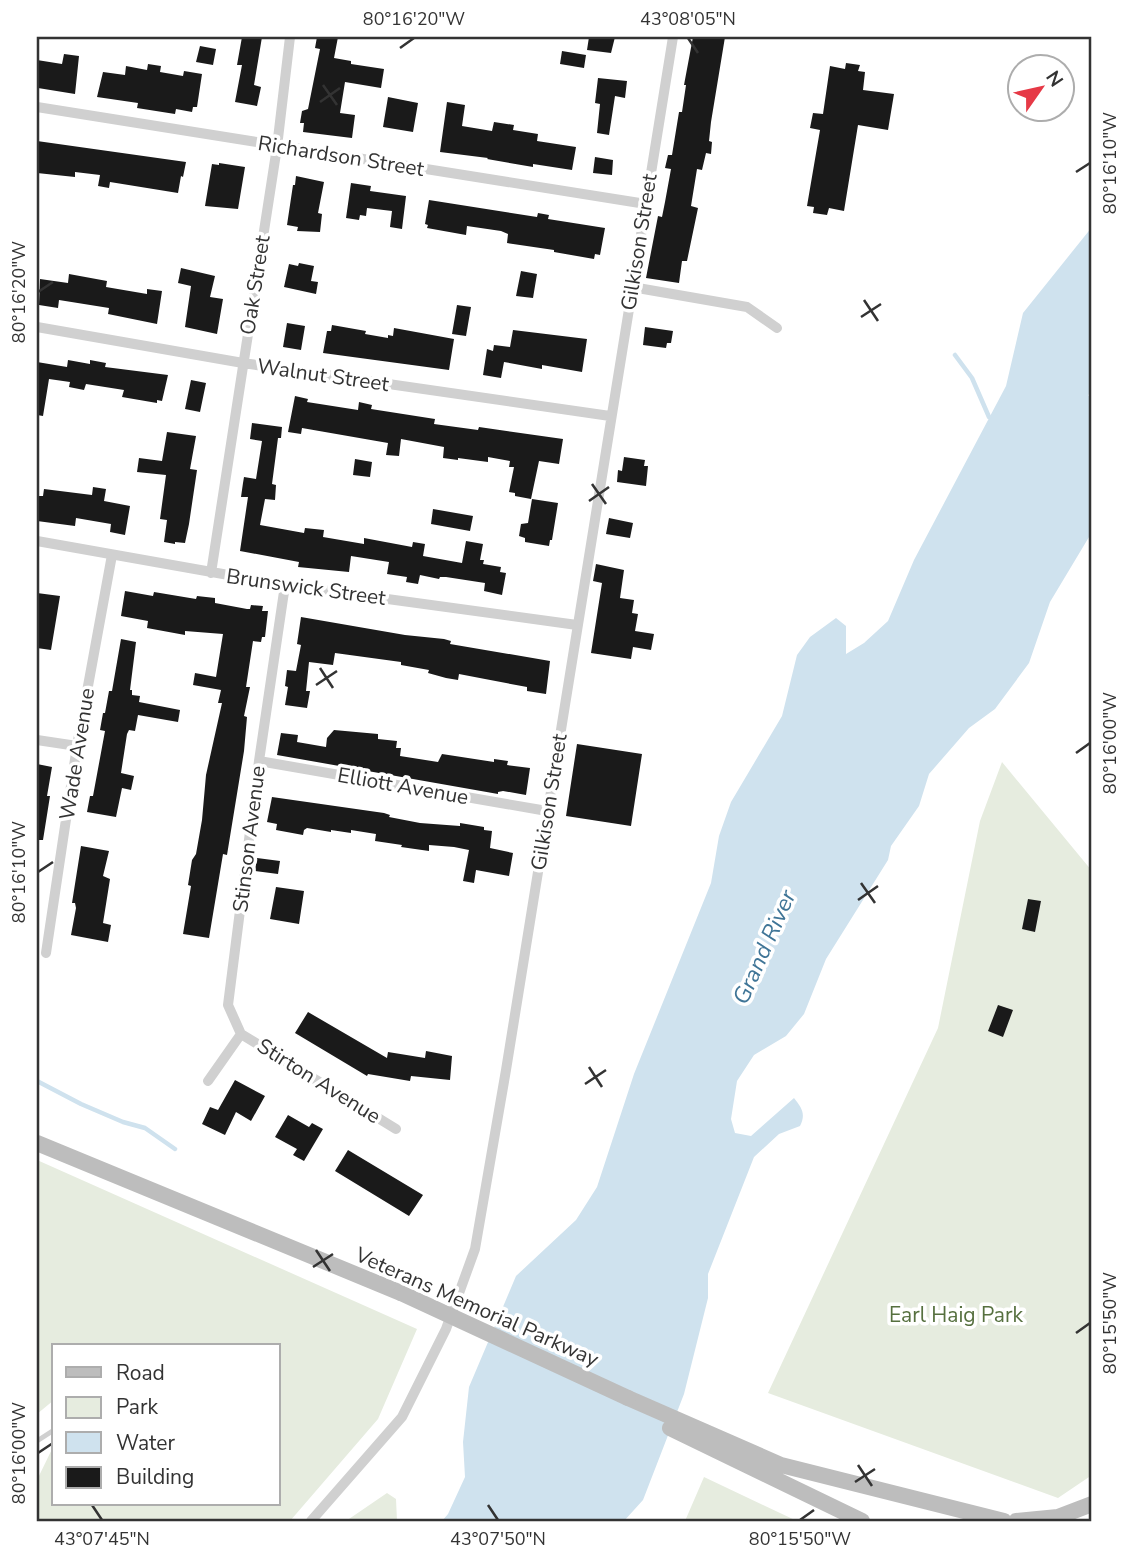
<svg xmlns="http://www.w3.org/2000/svg" width="1129" height="1558" font-family="'Nunito Sans',sans-serif">
  <style>
    .green { fill: #e6ecdf }
    .water { fill: #cfe2ee }
    .lines { fill: none; stroke-linecap: round; stroke-linejoin: round }
    .stream { stroke: #cfe2ee; stroke-width: 4.5 }
    .building { fill: #1a1a1a }
    .lane { stroke: #d0d0d0; stroke-width: 5 }
    .street { stroke: #d0d0d0; stroke-width: 10 }
    .secondary { stroke: #bdbdbd; stroke-width: 16 }
    .secondary-bridge { stroke: #bdbdbd; stroke-width: 16 }
    .ticks { fill: none; stroke: #333; stroke-width: 2.5 }
    .labels { text-anchor: middle; stroke-width: 7; stroke-linejoin: round; paint-order: stroke }
    .street-label { font-size: 21px; fill: #333; stroke: #fff }
    .park-label { font-size: 21px; fill: #56703f; stroke: #fff }
    .water-label { font-size: 23px; font-style: italic; fill: #3f7597; stroke: #fff }
    .neatline { fill: none; stroke: #333; stroke-width: 2.5 }
    .ticks-label { font-size: 18px; text-anchor: middle; fill: #333 }
  </style>
  <rect width="100%" height="100%" fill="#fff"/>
  <!-- green -->
  <path class="green" d="M1002 762 1092 871V1475L1058 1498 768 1393 938 1028 980 821Z
    M37 1160 417 1329 378 1419 290 1521H37V1480L54 1445V1504H278V1346H54V1400L37 1414Z
    M704 1477 797 1521H685Z
    M387 1493 396 1499 397 1521H346Z"/>
  <!-- water -->
  <path class="water" d="M1092 227V388L1088 396 1092 394V532L1050 602 1029 663 995 709 969 728 929 774 919 806 891 846 888 860 826 959 804 1014 786 1036 754 1055 737 1081 731 1119 735 1133 751 1136 794 1098C802 1108 806 1114 800 1126L779 1134 754 1157 708 1274V1298L684 1394 643 1500 624 1521H442L448 1514 465 1477 463 1442 469 1387 516 1276 576 1220 597 1187 634 1074 711 883 719 836 731 802 782 716 797 655 810 637 836 618 846 626V654L864 643 888 621 914 560 1006 386 1023 313Z"/>
  <g class="lines">
    <!-- stream -->
    <path class="stream" d="M955 355 972 378 989 417
      M37 1081 81 1104 123 1122 145 1128 175 1149"/>
  </g>
  <!-- building -->
  <path class="building" d="M242 37H262L254 85 261 87 257 106 235 102 242 65H237Z
    M317 37H338L334 58 351 61V64L384 69 381 88 345 82 340 113 355 115 352 138 303 132 304 123H300L302 111 308 109 320 49 315 48Z
    M589 37H615L611 53 587 50Z
    M693 37H725L711 122 709 141 712 142 711 154 706 153 702 170 697 169 691 206 698 208 687 261H682L679 283 646 278 658 216 662 217 665 202 671 169 665 168 668 155H672L679 112H682L686 85H684Z
    M200 46 216 49 213 65 196 62Z
    M562 51 586 55 584 68 560 64Z
    M64 54 79 56 75 94 38 88 37 60 62 64Z
    M846 63 860 65 858 71 865 72 863 90 894 94 888 130 858 125 844 211 829 208 827 215 813 213 814 207 807 206 820 130 810 128 813 113 823 114 830 66 845 69Z
    M148 64 161 66 160 72 183 76 184 71 202 74 197 107H193L192 112 176 109 175 114 137 108 138 103 97 97 103 72 125 75 126 66 147 70Z
    M598 78 627 81 625 98 615 96 609 135 597 133 600 104 595 103Z
    M388 97 418 103 413 132 383 127Z
    M447 102 465 105 462 126 492 131 494 122 514 125 513 130 538 134 537 141 576 147 572 170 533 164V167L487 159 488 158 440 152Z
    M37 141 186 162 183 177 181 176 178 193 110 182 109 188 98 186 100 175 75 172V177L37 173Z
    M595 157 613 160 612 175 593 173Z
    M219 163 245 167 238 209 205 206 212 164 219 165Z
    M296 176 324 182 318 213 322 214 320 232 297 231 298 227 287 225 293 185H295Z
    M351 183 371 186 370 191 406 196 402 229 390 227 392 211 367 208 366 216 360 215 359 220 346 218Z
    M429 200 537 217 538 213 549 215 548 219 605 228 600 255 595 254 594 259 554 252V250L507 243 508 234 501 231 467 226 466 235 427 228 428 225 425 224Z
    M299 263 314 266 311 281 318 282 316 294 284 287 289 264 298 266Z
    M181 268 215 276 210 297 223 299 217 334 185 327 191 286 178 283Z
    M521 271 537 274 533 298 516 296Z
    M69 274 107 281 106 287 147 294V289L162 291 157 324 108 314 109 308 59 300 58 308 39 305 40 279 68 283Z
    M457 305 471 307 466 336 452 334Z
    M287 323 305 326 301 350 283 347Z
    M332 325 366 331 365 334 388 338V335L393 336 394 328 454 339 449 370 323 353 327 331H331Z
    M645 327 673 331 671 343H667L666 348 643 345Z
    M513 330 587 339 582 372 542 365V369L504 362 501 378 483 375 487 349 493 351 494 345 510 347Z
    M68 360 90 364V360L106 363 105 367 168 375 162 401 157 400V403L122 397 124 390 86 384 84 390 69 387 70 382 49 379 43 416 37 415V362L67 367Z
    M191 380 206 383 200 412 185 409Z
    M295 396 308 399 307 402 358 410 359 402 372 405 371 409 435 419 434 424 478 430 479 427 563 439 559 464 539 461 531 499 515 496V493L509 492 514 467H509L510 461 488 457V462L458 458V460L443 458 444 447 401 439 399 456 386 455 388 443 302 428 301 434 288 432Z
    M252 423 282 427 281 438H278L272 484 276 485 275 500 265 499 260 525 304 533 305 528 324 530 323 537 364 544V538L412 547 413 542 425 544 423 556 462 563 466 541 483 544 480 560H484L483 564 501 567 500 572 506 573 502 595 484 591 485 583 446 577H440L439 579 420 575 418 584 406 582 407 577 387 574 389 562 351 556 349 572 298 567 299 562 240 551 248 497H241L243 483 244 477 256 479 262 441 250 439Z
    M167 432 196 436 190 469 197 470 189 524 185 543 175 542V544L164 542 167 520 160 519 166 475 137 472 139 458 162 461Z
    M624 457 645 460 644 466H648L646 486 617 482 618 470 622 471Z
    M355 459 372 462 370 477 353 475Z
    M93 487 106 489 104 501 130 506 125 535 110 532 111 524 76 518 75 526 37 521 39 496H43L44 489 92 495Z
    M532 499 558 503 552 540H550L549 546 525 542V538L519 536 521 524 528 523Z
    M433 509 473 516 470 531 431 524Z
    M609 518 633 523 630 538 606 534Z
    M596 564 624 570 620 598 634 600 632 613 638 614 635 631 654 634 651 650 633 647 631 659 591 653 602 583 593 581Z
    M125 591 153 596 154 592 196 599 197 596 215 598V603L247 609H250L251 605 263 606 262 611H268L265 637H262L261 642 253 641 246 687H250L244 716 247 717 244 751 227 855 223 854 209 938 183 934 191 886 188 885 192 860 196 854 202 820 206 775 222 703H218L221 690 193 685 195 673 216 677 223 634 185 631V635L147 628 148 621 121 616Z
    M37 593 60 596 51 650 37 648Z
    M301 617 405 635 444 639 451 641 450 644 550 661 546 694 527 691V687L485 679 459 674 458 680 446 678 428 673 429 670 401 665V662L335 653 333 665 309 662 306 691H310L307 708 285 705 288 687 285 686 287 670 296 671 301 645 297 644Z
    M121 639 136 642 130 690H132V695L140 696 139 702 180 710 178 722 138 715 135 731 129 730 127 734 121 773 134 776 131 790 122 788 116 817 87 812 90 796H93L105 731 100 730 103 713H105L109 691H112Z
    M334 730 378 734V739L397 741 396 748H401L400 756 438 762 442 754 494 762V759L508 761 507 765 530 768 526 795 503 791 498 792V794L277 755 281 733 298 735 297 742 326 747 327 738Z
    M577 744 642 754 631 826 566 816Z
    M37 764 52 767 47 796H50L43 840H37Z
    M272 797 384 813 390 815 389 817 420 823 460 826V823L484 827V830L492 831 490 848 513 853 509 876 476 870 474 883 463 881 469 850 454 847 429 845V851L401 847 402 845 375 841 376 834 351 830V833L331 830V832L307 828 304 830 303 835 276 830 277 824 267 822Z
    M81 846 109 851 103 876 110 879 103 923 111 925 108 942 71 935 76 908 75 903H72Z
    M257 858 280 861 278 874 255 871Z
    M276 887 304 891 299 924 270 919Z
    M1028 899 1041 901 1035 932 1022 929Z
    M998 1005 1013 1010 1003 1037 988 1031Z
    M308 1012 387 1058 388 1052 425 1058 426 1051 452 1056 450 1080 411 1076 410 1081 368 1074 367 1076 295 1033Z
    M235 1080 265 1096 251 1121 236 1112 225 1135 202 1124 210 1107 218 1110Z
    M288 1115 309 1127 312 1123 323 1129 304 1161 293 1155 297 1149 275 1137Z
    M348 1150 423 1195 409 1216 335 1171Z"/>
  <g class="lines">
    <!-- lane -->
    <path class="lane" d="M37 1441 54 1430"/>
    <!-- street -->
    <path class="street" d="M37 107 646 204
      M632 287 747 307 777 328
      M37 327 243 363 610 416
      M37 541 285 585 577 625
      M211 573 277 147 290 37
      M37 740 77 746
      M259 761 547 811
      M46 953 77 746 112 555
      M241 1034 396 1129
      M208 1081 241 1034 228 1005 259 761 285 585
      M311 1521 402 1417 446 1329 475 1249 506 1070 673 37"/>
    <!-- secondary -->
    <path class="secondary" d="M37 1143 401 1293
      M628 1398 781 1465 1004 1521
      M670 1428 862 1521
      M1016 1521 1058 1517 1092 1504"/>
    <!-- secondary-bridge -->
    <path class="secondary-bridge" d="M401 1293 628 1398"/>
  </g>
  <!-- ticks -->
  <path class="ticks" d="M688 38 698 53M400 48 414 38M323 85 337 105M320 102 340 88M1076 172 1090 163M38 292 53 282M864 300 878 321M861 317 881 304M592 484 606 504M589 501 609 487M320 668 333 688M316 685 337 671M1076 753 1090 743M38 872 53 862M861 883 875 903M858 900 878 886M589 1067 602 1087M585 1084 606 1070M316 1250 330 1271M313 1267 333 1254M1076 1333 1090 1323M38 1453 53 1443M858 1465 872 1486M855 1482 875 1469M92 1505 102 1520M488 1505 498 1520M800 1520 814 1510"/>
  <g class="labels">
    <!-- street labels -->
    <g class="street-label">
      <text transform="translate(341 156) rotate(9)" y="7">Richardson Street</text>
      <text transform="translate(639 242) rotate(-81)" y="7">Gilkison Street</text>
      <text transform="translate(255 285) rotate(-81)" y="7">Oak Street</text>
      <text transform="translate(323 375) rotate(8)" y="7">Walnut Street</text>
      <text transform="translate(306 587) rotate(8)" y="7">Brunswick Street</text>
      <text transform="translate(77 754) rotate(-81)" y="7">Wade Avenue</text>
      <text transform="translate(403 786) rotate(10)" y="7">Elliott Avenue</text>
      <text transform="translate(549 802) rotate(-81)" y="7">Gilkison Street</text>
      <text transform="translate(249 839) rotate(-83)" y="7">Stinson Avenue</text>
      <text transform="translate(319 1081) rotate(32)" y="7">Stirton Avenue</text>
      <text transform="translate(477 1307) rotate(24)" y="7">Veterans Memorial Parkway</text>
    </g>
    <!-- park labels -->
    <g class="park-label">
      <text x="956" y="1322">Earl Haig Park</text>
    </g>
    <!-- water labels -->
    <g class="water-label">
      <text transform="translate(764 947) rotate(-66)" y="8">Grand River</text>
    </g>
  </g>
  <!-- border -->
  <rect width="1129" height="1558" fill="none" stroke="#ffffff" stroke-width="77"/>
  <!-- legend -->
  <rect x="52" y="1344" width="228" height="161" fill="#ffffff" stroke="#adadad" stroke-width="2"/>
  <rect x="66" y="1367" width="35" height="10" fill="#bdbdbd" stroke="#adadad" stroke-width="2"/>
  <text x="116" y="1380" font-size="21" fill="#333333">Road</text>
  <rect x="66" y="1397" width="35" height="21" fill="#e6ecdf" stroke="#adadad" stroke-width="2"/>
  <text x="116" y="1414" font-size="21" fill="#333333">Park</text>
  <rect x="66" y="1432" width="35" height="21" fill="#cfe2ee" stroke="#adadad" stroke-width="2"/>
  <text x="116" y="1450" font-size="21" fill="#333333">Water</text>
  <rect x="66" y="1467" width="35" height="21" fill="#1a1a1a" stroke="#adadad" stroke-width="2"/>
  <text x="116" y="1484" font-size="21" fill="#333333">Building</text>
  <!-- north arrow -->
  <g transform="translate(1041 88) rotate(56)"><circle r="33" fill="#ffffff" stroke="#adadad" stroke-width="2"/>
  <path d="M0-5L12 26L0 18L-12 26Z" fill="#e63946"/>
  <text y="-10" font-size="19" font-weight="bold" text-anchor="middle" fill="#333333">N</text>
  </g>
  <rect x="38" y="38" width="1052" height="1482" class="neatline"/>
  <g class="ticks-label">
    <text x="414" y="25">80°16'20"W</text>
    <text x="688" y="25">43°08'05"N</text>
    <text transform="translate(1110 163) rotate(-90)" y="6">80°16'10"W</text>
    <text transform="translate(19 292) rotate(-90)" y="6">80°16'20"W</text>
    <text transform="translate(1110 743) rotate(-90)" y="6">80°16'00"W</text>
    <text transform="translate(19 872) rotate(-90)" y="6">80°16'10"W</text>
    <text transform="translate(1110 1323) rotate(-90)" y="6">80°15'50"W</text>
    <text transform="translate(19 1453) rotate(-90)" y="6">80°16'00"W</text>
    <text x="102" y="1545">43°07'45"N</text>
    <text x="498" y="1545">43°07'50"N</text>
    <text x="800" y="1545">80°15'50"W</text>
  </g>
</svg>
